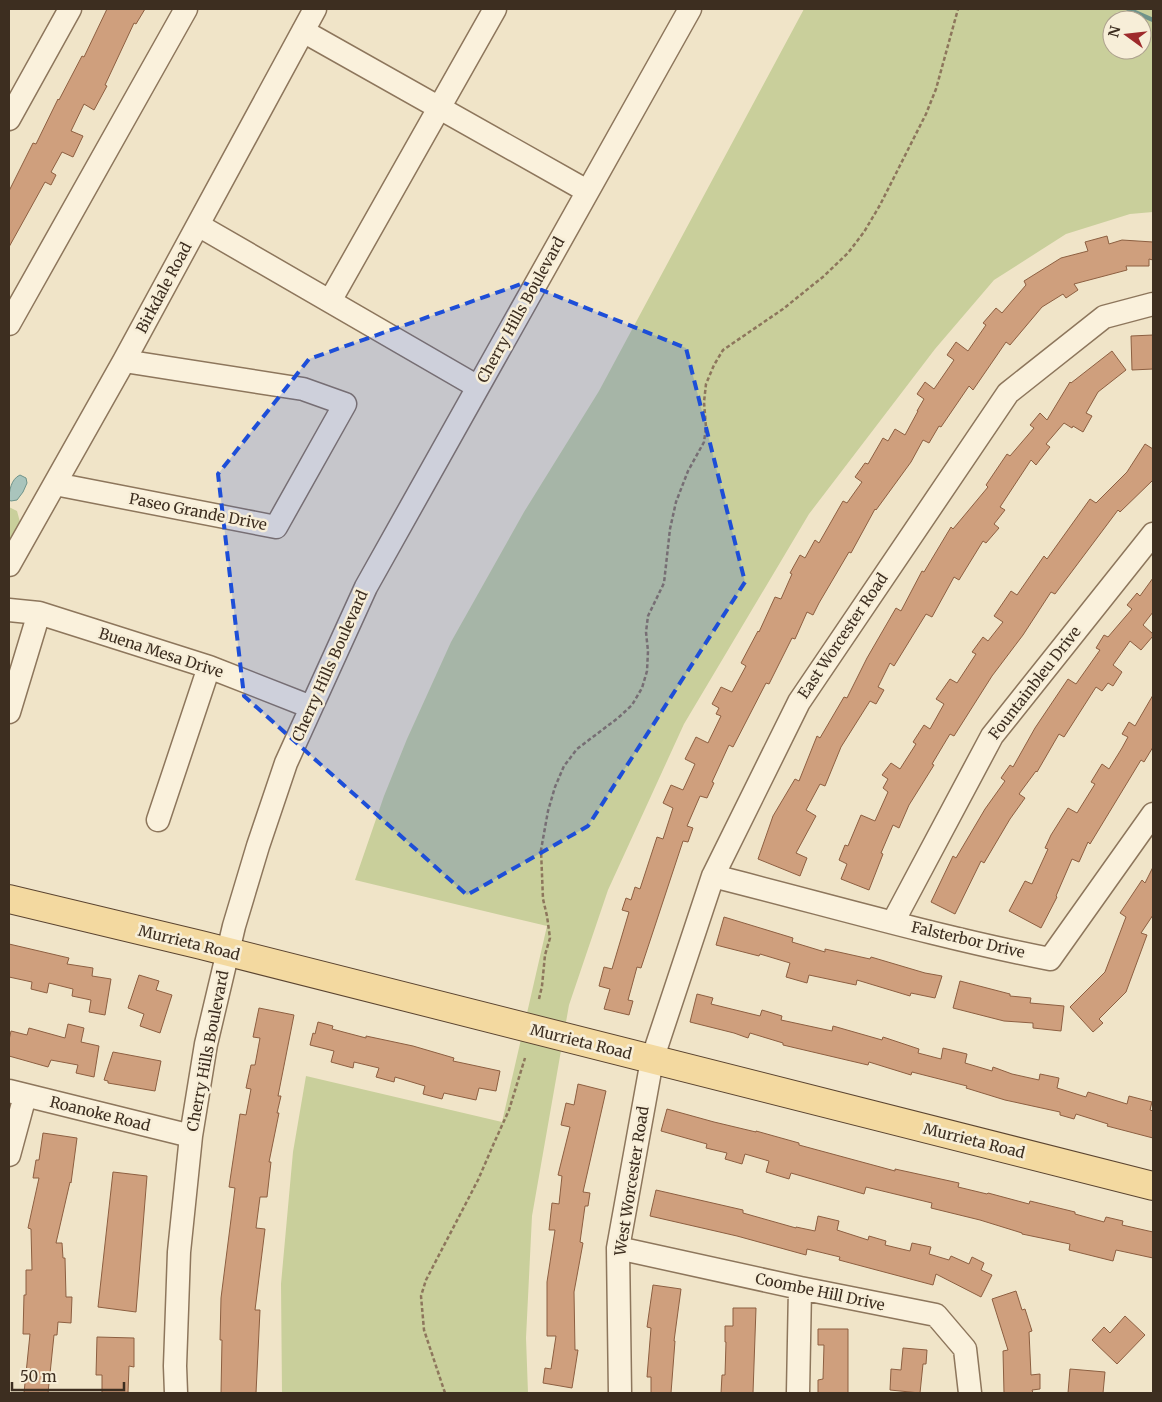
<svg xmlns="http://www.w3.org/2000/svg" width="1162" height="1402" font-family="Merriweather,serif">
  <style>
    .green { fill: #c9cf9b; fill-rule: evenodd }
    .water { fill: #a9c4bc; stroke: #6f938a }
    .lines { fill: none; stroke-linecap: round; stroke-linejoin: round }
    .stream { stroke: #6f938a; stroke-width: 4.5 }
    .building { fill: #cf9f7d; stroke: #8d5f41 }
    .minor-casing { stroke: #8d765c; stroke-width: 25 }
    .major-casing { stroke: #5b4430; stroke-width: 30 }
    .path { stroke: #8d765c; stroke-width: 2.5; stroke-dasharray: 4 2.5; stroke-linecap: butt }
    .minor { stroke: #faf1dc; stroke-width: 22 }
    .major { stroke: #f3d9a0; stroke-width: 28 }
    .marked { fill: #1d4ed8; fill-opacity: 0.2; stroke: #1d4ed8; stroke-width: 4; stroke-dasharray: 10 6; stroke-linejoin: round }
    .labels { text-anchor: middle; stroke-width: 5; stroke-linejoin: round; paint-order: stroke }
    .street-label { font-size: 15px; fill: #3d2e20; stroke: #f7eed8 }
  </style>
  <rect width="100%" height="100%" fill="#f0e4c8"/>
  <!-- green -->
  <path class="green" d="M804 9H1153V212L1130 214 1066 234 994 280 935 349 809 514 684 724 608 890 569 1005 532 1216 526 1338 528 1393H282L281 1284 293 1152 306 1076 502 1122 547 926 355 880 384 796 407 739 451 642 524 512 599 391ZM1112 20H1142V50H1112Z
    M9 507 17 511 20 522 9 541Z"/>
  <!-- water -->
  <path class="water" d="M20 475 26 478 27 483 23 492 17 500 11 501 9 500C9 491 11 479 20 475Z"/>
  <g class="lines">
    <!-- stream -->
    <path class="stream" d="M1128 9 1153 20"/>
  </g>
  <!-- building -->
  <path class="building" d="M107 9H145L136 24 134 23 105 85 107 86 94 110 84 104 71 131 83 136 73 157 62 152 51 172 56 175 51 185 45 182 9 247V191L33 143 36 144 58 99 59 100 82 56 84 57Z
    M1107 236 1109 244 1122 240 1153 242V260L1149 259V266H1126L1127 270 1074 284 1078 290 1066 298 1063 294 1042 307 1010 345 1006 342 973 390 969 386 941 427 939 426 929 443 923 440 911 462 876 510 875 509 851 553 849 552 819 603 813 615 807 612 795 639 792 638 769 684 766 683 733 747 729 745 712 782 714 783 707 798 700 796 687 826 693 828 688 842 683 841 641 968 637 967 628 1000 633 1001 629 1015 604 1009 610 989 599 986 604 967 612 969 629 912 622 910 626 898 631 900 635 887 640 889 657 837 663 839 673 808 663 803 671 785 683 790 695 764 685 759 696 737 708 743 721 716 716 714 719 708 712 704 721 687 732 692 746 666 741 663 758 631 759 632 775 597 781 599 792 574 790 573 800 555 805 558 815 540 819 543 843 501 847 503 862 482 855 477 865 463 868 464 883 438 888 441 895 429 905 435 918 411H917L924 399 917 394 925 382 934 389 954 360 947 355 956 342 968 351 986 325 983 323 996 308 1002 313 1026 285 1024 281 1061 258 1088 251 1085 242Z
    M1153 335V369L1132 370 1131 336Z
    M1112 351 1126 370 1098 392 1086 413 1092 416 1083 432 1073 426 1072 428 1064 423 1046 444 1050 447 1036 465 1031 460 1000 507 1005 510 994 524 999 528 986 543 983 541 959 580 954 577 932 617 926 614 894 666 890 663 878 687 884 690 876 704 870 701 841 747 825 786 820 784 806 810 816 816 796 853 807 858 800 876 758 859 773 816 795 779 799 781 817 736 820 738 844 697 847 698 867 658 896 608 901 611 922 571 924 572 951 527 953 529 988 487 986 485 1007 454 1010 456 1034 428 1030 425 1040 413 1047 420 1070 382 1071 383Z
    M1145 444 1153 449V480L1120 512 1118 510 1055 594 1051 592 1023 635 992 676 954 736 950 734 932 764 934 765 909 805 899 828 893 825 881 853 883 854 869 890 841 879 847 864 839 860 845 845 848 846 861 815 875 821 888 792 883 788 888 779 882 775 891 763 900 769 916 744 913 742 924 725 930 729 944 704 936 699 950 679 957 683 976 654 972 652 983 637 988 641 1003 622 994 616 1011 591 1017 595 1044 556 1047 559 1090 499 1096 503 1127 472Z
    M1153 578V612L1143 625 1153 634V636L1141 650 1130 641 1113 665 1122 672 1113 686 1108 683 1102 691 1096 687 1064 737 1059 734 1037 772 1036 771 1019 794 1025 798 1010 819 984 863 981 861 955 914 931 902 953 856 956 858 985 809 1005 781 1001 778 1010 765 1013 767 1035 728 1068 679 1076 684 1100 650 1096 648 1104 635 1108 637 1132 609 1127 605 1137 593 1140 596Z
    M1153 695V747L1144 762 1141 760 1090 844 1088 842 1079 862 1072 859 1056 896 1057 897 1041 928 1009 911 1025 881 1032 884 1048 849 1045 848 1051 835 1068 808 1077 813 1095 784 1091 782 1102 764 1109 769 1122 748 1128 737 1122 734 1129 722 1135 726Z
    M1153 867V915L1141 933 1147 935 1126 992 1099 1019 1103 1023 1093 1032 1070 1007 1105 972 1126 917 1120 913 1142 880 1145 883Z
    M724 917 793 938 792 942 825 952V949L870 959 871 957 925 973 942 976 935 998 911 993 910 996 857 980 856 985 809 975 807 983 786 977 790 963 760 954 759 956 716 945Z
    M9 944 69 958 67 964 93 968 92 976 111 979 105 1015 89 1012 91 1000 72 996 73 989 49 983 47 993 31 989 32 982 9 977Z
    M139 975 159 981 156 990 172 995 160 1033 140 1026 144 1014 128 1008Z
    M960 981 1010 994V996L1031 998 1030 1003 1064 1006 1061 1031 1033 1028V1023L1004 1021 953 1008Z
    M697 994 713 998 711 1004 760 1016 762 1010 782 1016 781 1020 832 1031 833 1026 882 1040 883 1037 919 1049 918 1053 941 1059 943 1048 967 1054 965 1063 992 1071 993 1067 1012 1074 1039 1080 1040 1074 1059 1078 1057 1088 1086 1097 1088 1092 1127 1104 1129 1096 1152 1102 1150 1110 1153 1111V1138L1107 1126 1108 1124 1076 1114 1074 1119 1060 1115V1112L1005 1100 966 1088 967 1086 912 1072 911 1075 869 1062 868 1065 783 1045V1043L750 1033 748 1038 734 1033 690 1022Z
    M259 1008 294 1015 278 1096H281L277 1113H279L269 1162H271L267 1197H260L256 1228 265 1229 255 1310H260L256 1393H221L222 1340H220L221 1298 235 1188 229 1187 240 1114 246 1115 251 1089 246 1088 251 1065H255L260 1038 253 1037Z
    M318 1022 333 1026 332 1029 366 1038V1036L413 1046 454 1058 453 1061 500 1071 496 1091 479 1088 476 1100 444 1093 442 1099 423 1094 425 1086 395 1077 394 1082 376 1077 379 1068 354 1062 353 1068 331 1062 334 1051 310 1045 313 1033 315 1034Z
    M68 1024 84 1028 81 1042 99 1046 94 1077 76 1073 78 1065 51 1060 48 1067 9 1056V1040L11 1031 27 1035 29 1028 65 1038Z
    M113 1052 161 1061 155 1091 108 1083V1081L104 1080Z
    M578 1084 606 1091 583 1192 590 1193 588 1206H585L580 1242 583 1243 574 1292 575 1350H578L572 1388 543 1383 545 1368 551 1369 556 1336H547V1282L555 1230H549L552 1203 559 1204 562 1176 558 1175 570 1127 561 1125 566 1103 574 1105Z
    M667 1109 714 1122 756 1132V1131L799 1143V1145L895 1171V1169L959 1183 958 1187 987 1194 988 1193 1029 1204 1030 1201 1075 1212V1214L1104 1222 1106 1217 1123 1221 1122 1225 1153 1232V1258L1116 1250 1113 1261 1069 1250 1070 1244 1022 1234V1233L980 1220 931 1208 932 1203 866 1187 864 1194 791 1173 789 1179 766 1172 769 1161 745 1154 742 1164 725 1159 727 1153 706 1148 707 1144 661 1131Z
    M43 1133 77 1138 71 1183 70 1182 56 1243H62L63 1258H65L66 1297H72L71 1323 58 1322 57 1335H54L48 1393H24L30 1334H23L24 1295H26V1270H32L31 1229 28 1228 39 1178H33L36 1160H39Z
    M113 1172 147 1176 136 1312 98 1307Z
    M656 1190 743 1210V1213L796 1228V1227L815 1231 818 1216 839 1221 837 1230 868 1240 869 1236 886 1241 885 1245 910 1251 912 1243 931 1247 929 1254 949 1260 951 1256 969 1264 972 1257 984 1263 981 1270 992 1275 981 1297 936 1274 933 1285 839 1260 840 1257 807 1249 806 1255 737 1236 650 1216Z
    M653 1285 681 1289 674 1341H675L671 1393H651V1377H647L651 1328 647 1327Z
    M1016 1291 1022 1310 1025 1309 1032 1331 1029 1332 1031 1375 1040 1374V1389L1032 1390 1033 1393H1004L1003 1351 1008 1350 992 1299Z
    M733 1308H756L753 1393H721L722 1375H725L726 1342H725V1326H733Z
    M1125 1316 1145 1335 1117 1364 1092 1340 1104 1327 1110 1333Z
    M818 1329H848V1393H818V1380L823 1379 824 1345H818Z
    M97 1337 134 1338V1367L129 1366 128 1393H102V1375H96Z
    M903 1348 927 1350 926 1364H923L920 1393 890 1390 891 1369 901 1370Z
    M1070 1369 1105 1372 1103 1393H1068Z"/>
  <g class="lines">
    <!-- minor casing -->
    <g class="minor-casing">
      <path id="minor" d="M303 31 587 191
        M9 119 70 9
        M198 225 478 387
        M330 301 495 9
        M9 324 186 9
        M55 484 276 527 345 404 303 389 124 361
        M9 565 124 361 315 9
        M9 610 39 613 209 667 311 707
        M9 712 39 613
        M158 820 209 667
        M713 876C825 904 937 937 1050 959L1153 814
        M893 922 992 736 1153 534
        M9 1091 191 1136
        M9 1155 25 1096
        M618 1248 800 1288 936 1315 965 1349 970 1393
        M176 1393 175 1366 179 1252 191 1136 206 1044 234 926 258 846 286 763 366 587 690 9
        M620 1393 618 1248 652 1060 713 876 799 702 1008 393 1104 317 1153 304
        M798 1393 800 1288"/>
    </g>
    <!-- major casing -->
    <g class="major-casing">
      <path id="major" d="M9 899 201 945 1153 1186"/>
    </g>
    <!-- path -->
    <path class="path" d="M539 999 542 986 545 955 550 938 547 916 543 899 541 850 548 811 555 787 564 766 577 749 618 718 632 705 642 688 647 671 648 651 646 632 648 616 664 583 670 529 676 502 688 471 704 442 706 427 704 402 706 384 714 365 723 350 783 309 824 276 848 253 864 232 880 205 926 114 936 89 958 9
      M445 1393 424 1330 421 1296 426 1280 478 1180 494 1143 509 1110 525 1058"/>
    <!-- minor -->
    <use href="#minor" class="minor"/>
    <!-- major -->
    <use href="#major" class="major"/>
  </g>
  <!-- marked area -->
  <path class="marked" d="M524 283 686 348 745 582 588 826 467 895 244 696 218 474 309 359Z"/>
  <g class="labels">
    <!-- street labels -->
    <g class="street-label">
      <text transform="translate(164 288) rotate(-62)" y="5">Birkdale Road</text>
      <text transform="translate(521 310) rotate(-61)" y="5">Cherry Hills Boulevard</text>
      <text transform="translate(198 512) rotate(11)" y="5">Paseo Grande Drive</text>
      <text transform="translate(843 636) rotate(-56)" y="5">East Worcester Road</text>
      <text transform="translate(161 653) rotate(18)" y="5">Buena Mesa Drive</text>
      <text transform="translate(330 666) rotate(-66)" y="5">Cherry Hills Boulevard</text>
      <text transform="translate(1035 683) rotate(-52)" y="5">Fountainbleu Drive</text>
      <text transform="translate(968 940) rotate(13)" y="5">Falsterbor Drive</text>
      <text transform="translate(189 943) rotate(14)" y="5">Murrieta Road</text>
      <text transform="translate(581 1042) rotate(14)" y="5">Murrieta Road</text>
      <text transform="translate(208 1051) rotate(-79)" y="5">Cherry Hills Boulevard</text>
      <text transform="translate(100 1114) rotate(14)" y="5">Roanoke Road</text>
      <text transform="translate(974 1141) rotate(14)" y="5">Murrieta Road</text>
      <text transform="translate(632 1181) rotate(-81)" y="5">West Worcester Road</text>
      <text transform="translate(820 1292) rotate(12)" y="5">Coombe Hill Drive</text>
    </g>
  </g>
  <!-- border -->
  <rect width="1162" height="1402" fill="none" stroke="#3d2e20" stroke-width="20"/>
  <!-- north arrow -->
  <g transform="translate(1127 35) rotate(285)"><circle r="24" fill="#f7eed8" stroke="#ada18e"/>
  <path d="M0-4L9 19L0 12L-9 19Z" fill="#9e2a2b"/>
  <text y="-8" font-size="14" font-weight="bold" text-anchor="middle" fill="#3d2e20">N</text>
  </g>
  <!-- scale -->
  <path d="M12 1382v8h112v-8" fill="none" stroke="#3d2e20" stroke-width="2.5"/>
  <text x="20" y="1382" font-size="15" fill="#3d2e20" stroke="#f7eed8" stroke-width="4" paint-order="stroke">50 m</text>
</svg>
